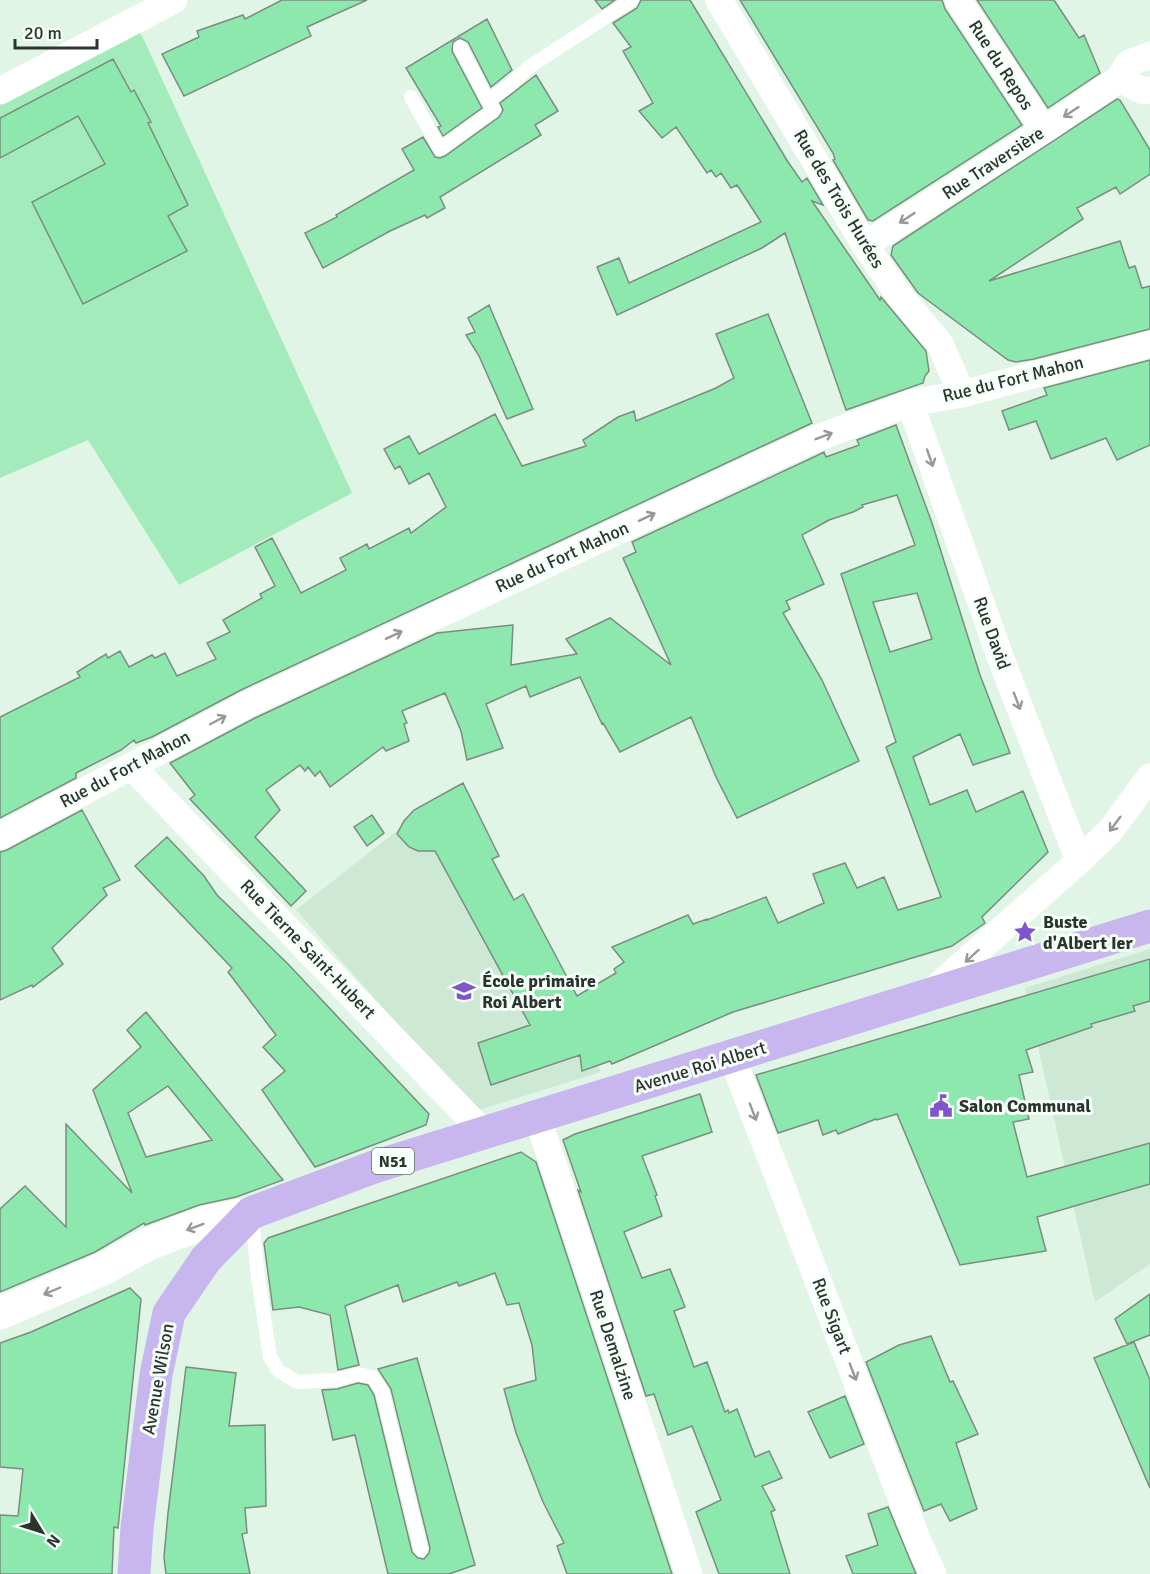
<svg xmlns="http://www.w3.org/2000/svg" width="1150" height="1574" font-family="Signika,sans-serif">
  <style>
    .built { fill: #cde8d5 }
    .green { fill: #a3ebbb }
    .building { fill: #8ce8ad; stroke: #7a8d7f; stroke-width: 1.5; fill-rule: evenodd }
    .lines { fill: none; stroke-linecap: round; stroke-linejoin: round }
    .lane { stroke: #fff; stroke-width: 14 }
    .street { stroke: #fff; stroke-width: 27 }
    .secondary { stroke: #fff; stroke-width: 33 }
    .primary { stroke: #c8b6ef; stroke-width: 33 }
    .oneway { stroke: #969a96 }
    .labels { text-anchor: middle; stroke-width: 6; stroke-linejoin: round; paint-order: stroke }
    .shield { fill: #f6fff9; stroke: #69716b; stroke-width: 1.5 }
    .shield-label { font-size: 16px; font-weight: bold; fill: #2c342e }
    .street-label { font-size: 18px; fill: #2c342e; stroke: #f6fff9 }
    .poi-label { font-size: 18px; font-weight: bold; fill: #2c342e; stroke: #f6fff9; text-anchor: start }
  </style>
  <rect width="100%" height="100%" fill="#e0f5e6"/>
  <!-- built -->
  <path class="built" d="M455 785 601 1072 475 1111 296 910Z
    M1150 949V1264L1095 1302 1025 988Z"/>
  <!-- green -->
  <path class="green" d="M127 10 145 42 352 493 179 585 88 440 0 478V79Z"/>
  <!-- building -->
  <path class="building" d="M282 0H367L307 27 311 36 184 96 162 54 199 37 197 31 243 15 245 19Z
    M595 0H615L602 9Z
    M641 0H690L788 162 802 182 807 178 823 205 812 201 880 300 881 297 926 351 929 371 925 376 923 383 846 410 785 233 762 248 617 315 597 267 619 258 629 283 761 222 737 185 731 188 721 173 716 177 711 170 707 173 676 127 662 138 639 111 653 103 623 51 631 47 613 23 637 8Z
    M740 0H942L945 9 1022 125 873 221 868 220 833 160 835 159 833 153Z
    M977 0H1054L1079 38 1084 35 1100 73 1048 108Z
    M487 19 512 70 491 87 468 42 460 38 453 42 452 51 482 108 443 136 438 127 441 126 406 68Z
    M113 59 131 92 134 90 151 122 148 123 188 205 168 216 187 251 83 304 32 202 105 164 78 116 0 158V118Z
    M536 75 558 111 535 125 541 135 440 197 445 208 427 218 425 215 390 231 323 268 305 233 337 217 336 215 414 170 402 149 423 137 435 157 440 158 445 156 499 117 503 110 500 103Z
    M1117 99 1120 100 1150 150V174L1120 194 1116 187 1077 208 1083 219 989 281 1120 241 1129 268 1135 266 1142 288 1150 286V329L1034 359 1016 362 1008 360 918 293 891 255 893 246Z
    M489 305 533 409 507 419 479 356 466 335 475 332 468 318Z
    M768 314 812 423 241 690 152 737 136 743 134 740 121 750 76 773V778L0 818V717L80 677 77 672 106 654 108 658 120 651 129 667 152 655 155 658 165 653 177 676 216 659 207 643 230 632 223 620 262 598 260 594 275 586 255 547 272 538 301 593 346 570 340 558 367 544 369 549 409 528 411 533 446 507 429 473 409 484 400 466 395 469 384 449 409 436 419 454 495 414 522 466 586 446 583 440 618 417 634 411 636 421 716 388 734 378 716 334Z
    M1150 360V445L1117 460 1106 438 1051 459 1036 421 1009 430 1002 411 1047 395 1044 388Z
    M896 425 932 523 980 675 1010 753 973 765 960 734 913 757 930 805 967 790 976 812 1023 791 1048 852 982 917 985 923 952 946 733 1012 612 1064 610 1061 582 1071 580 1055 491 1085 478 1043 530 1025 435 851H418L409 847 397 834 404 821 414 810 463 783 499 856 492 859 514 900 523 894 577 996 616 973 614 969 624 962 612 947 688 915 693 924 707 919V920L766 897 778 923 824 903 813 874 845 863 857 888 884 877 898 910 941 897 886 747 896 742 841 574 915 545 897 495 862 505 863 507 853 512 829 520 802 535 824 584 786 601 790 609 783 613 822 680 859 761 737 818 716 777 691 717 620 752 603 723 602 724 580 677 530 697 526 686 486 704 503 748 467 760 461 731 445 693 402 711 407 723 404 724 409 741 386 751 383 747 330 787 320 771 315 776 308 767 305 771 300 765 266 790 280 810 255 837 306 891 291 906 190 799 195 795 170 763 255 718 437 633 513 625 511 665 577 654 566 639 610 618 671 665 623 558 636 552 632 542 816 456 824 452 826 457 859 445 857 440ZM917 593 932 639 890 652 873 602Z
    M82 810 120 880 103 888 107 895 52 948 63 964 33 987 32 985 0 1000V852L7 850Z
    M372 815 384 833 367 846 354 827Z
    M167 837 204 876 217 895 288 964 429 1114 426 1125 315 1167 262 1090 285 1071 263 1047 276 1035 228 972 232 968 135 866Z
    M1150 959V1001L1133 1006 1135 1011 1091 1024 1092 1027 1026 1050 1033 1072 1019 1075 1029 1119 1013 1122 1027 1177 1150 1143V1184L1037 1217 1046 1251 960 1265 897 1114 877 1120 876 1119 838 1134 836 1130 823 1135 818 1120 778 1133 756 1075Z
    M146 1012 283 1180 236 1197 199 1205 145 1225 144 1223 95 1252 0 1292V1209L25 1186 66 1227V1124L132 1193 93 1090 141 1047 127 1030ZM168 1086 212 1140 146 1157 128 1113Z
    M700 1094 712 1132 642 1156 657 1195 655 1196 662 1216 624 1232 642 1278 670 1269 685 1307 674 1311 694 1367 707 1362 725 1412 728 1410 729 1413 737 1409 755 1457 769 1451 782 1478 762 1486 775 1510 771 1512 790 1574H719L696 1512 721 1500 692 1426 668 1435 654 1394 646 1396 578 1190 581 1192 563 1140 575 1134Z
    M521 1152 536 1162 672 1574H567L557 1546 564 1543 543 1502 516 1433 504 1389 536 1380 532 1345 519 1303 507 1305 495 1273 459 1286 457 1282 403 1302 398 1285 345 1306 359 1365 338 1370 330 1315 299 1307 273 1310 264 1243 268 1238Z
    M130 1288 141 1299 118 1528 114 1527 112 1574H0V1515L18 1516 23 1469 0 1467V1343L31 1332Z
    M1150 1294V1335L1127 1344 1115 1319Z
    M931 1336 950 1382 953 1381 978 1434 956 1443 977 1509 950 1521 941 1504 924 1511 866 1362 899 1345Z
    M1134 1342 1150 1380V1488L1094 1358Z
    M417 1358 475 1565 449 1574H388L355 1435 333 1440 322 1390 337 1389 358 1383 368 1385 374 1395 412 1552 418 1558 424 1559 429 1553 430 1548 391 1389 378 1369Z
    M186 1367 236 1373 229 1426 265 1425 266 1506 245 1508 247 1533 242 1534 250 1574H166L164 1557 168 1513Z
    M845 1396 864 1444 830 1458 808 1412Z
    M888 1507 916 1574H853L846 1556 878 1545 868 1514Z"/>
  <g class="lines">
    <!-- lane -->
    <path class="lane" d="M460 47 488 101 511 84 529 67 632 0
      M411 97 440 149 494 110 488 101
      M252 1218 258 1277 270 1357 278 1370 297 1382 335 1380 358 1374 373 1377 382 1391 421 1550"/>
    <!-- street -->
    <path class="street" d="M719 0 865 245 899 295 940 344 962 394
      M958 0 1044 130
      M1150 55 1129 63 1119 79 1143 91 1150 90
      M0 91 174 0
      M865 245 1044 130 1119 79
      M910 403 1001 659 1079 861
      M131 766 484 1133
      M0 836 248 704 810 441 910 403 962 394 1150 344
      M931 992 1079 861 1110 831 1150 777
      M732 1057 919 1544 933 1574
      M537 1116 689 1574"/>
    <!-- secondary -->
    <path class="secondary" d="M0 1313 105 1268 148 1244 203 1223 251 1213"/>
    <!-- primary -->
    <path class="primary" d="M134 1574 137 1528 156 1375 169 1313 206 1259 251 1213 374 1167 1150 926"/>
  </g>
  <!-- one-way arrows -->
  <defs><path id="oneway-shaft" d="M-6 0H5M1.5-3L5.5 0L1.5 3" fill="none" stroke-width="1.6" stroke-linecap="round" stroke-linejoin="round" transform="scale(1.5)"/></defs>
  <g class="oneway">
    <use href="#oneway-shaft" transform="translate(1071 112) rotate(146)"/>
    <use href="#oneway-shaft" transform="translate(907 218) rotate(147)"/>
    <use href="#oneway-shaft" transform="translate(824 436) rotate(-21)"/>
    <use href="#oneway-shaft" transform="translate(930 458) rotate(71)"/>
    <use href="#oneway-shaft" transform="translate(647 517) rotate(-25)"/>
    <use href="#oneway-shaft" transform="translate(394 635) rotate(-25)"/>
    <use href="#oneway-shaft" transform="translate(1017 701) rotate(69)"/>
    <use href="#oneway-shaft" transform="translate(218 720) rotate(-28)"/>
    <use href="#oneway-shaft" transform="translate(1115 824) rotate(127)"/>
    <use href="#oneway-shaft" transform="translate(972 956) rotate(138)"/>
    <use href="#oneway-shaft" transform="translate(753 1112) rotate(69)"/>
    <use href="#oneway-shaft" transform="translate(195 1227) rotate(160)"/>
    <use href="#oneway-shaft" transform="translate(52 1291) rotate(157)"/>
    <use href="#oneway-shaft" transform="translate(853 1372) rotate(69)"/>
  </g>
  <!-- icons -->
  <defs>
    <g id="sight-bare" transform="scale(1.8)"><path d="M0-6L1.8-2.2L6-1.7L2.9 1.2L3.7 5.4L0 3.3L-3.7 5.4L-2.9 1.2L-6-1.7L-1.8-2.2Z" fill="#8154ce" stroke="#f6fff9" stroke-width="2.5" paint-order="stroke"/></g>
    <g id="school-bare" transform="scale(1.8)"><path d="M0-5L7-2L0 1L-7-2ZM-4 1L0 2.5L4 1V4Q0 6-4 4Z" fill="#8154ce" stroke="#f6fff9" stroke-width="2.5" paint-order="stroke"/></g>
    <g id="civic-bare" transform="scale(1.8)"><path d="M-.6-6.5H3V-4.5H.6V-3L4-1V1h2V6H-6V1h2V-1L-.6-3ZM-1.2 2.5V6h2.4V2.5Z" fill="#8154ce" stroke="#f6fff9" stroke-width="2.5" paint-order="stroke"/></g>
  </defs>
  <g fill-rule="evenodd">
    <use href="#sight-bare" x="1025" y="932"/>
    <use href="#school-bare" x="464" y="991"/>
    <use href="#civic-bare" x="941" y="1106"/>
  </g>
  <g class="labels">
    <!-- shield labels -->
    <rect class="shield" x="372" y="1148" width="42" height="26" rx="4.5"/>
    <g class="shield-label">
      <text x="393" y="1167">N51</text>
    </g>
    <!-- street labels -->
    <g class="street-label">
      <text transform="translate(1001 65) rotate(57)" y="6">Rue du Repos</text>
      <text transform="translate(993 163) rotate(-33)" y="6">Rue Traversière</text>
      <text transform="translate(839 199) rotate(59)" y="6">Rue des Trois Hurées</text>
      <text transform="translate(1013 379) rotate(-14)" y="6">Rue du Fort Mahon</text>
      <text transform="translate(562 557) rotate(-25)" y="6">Rue du Fort Mahon</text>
      <text transform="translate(992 633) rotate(70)" y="6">Rue David</text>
      <text transform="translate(125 769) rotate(-28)" y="6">Rue du Fort Mahon</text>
      <text transform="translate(308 949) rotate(46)" y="6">Rue Tierne Saint-Hubert</text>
      <text transform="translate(700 1067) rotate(-17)" y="6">Avenue Roi Albert</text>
      <text transform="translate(832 1316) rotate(69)" y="6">Rue Sigart</text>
      <text transform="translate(613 1345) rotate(72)" y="6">Rue Demalzine</text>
      <text transform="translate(158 1379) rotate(-80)" y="6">Avenue Wilson</text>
    </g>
    <!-- poi labels -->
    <g class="poi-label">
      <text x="1043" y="928">Buste<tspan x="1043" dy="21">d'Albert Ier</tspan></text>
      <text x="482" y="987">École primaire<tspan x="482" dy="21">Roi Albert</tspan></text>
      <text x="959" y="1112">Salon Communal</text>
    </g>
  </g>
  <!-- north arrow -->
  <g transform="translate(42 1532) rotate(128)" stroke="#f6fff9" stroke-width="4.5" paint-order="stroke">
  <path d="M0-4.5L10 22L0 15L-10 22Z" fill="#2c342e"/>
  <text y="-9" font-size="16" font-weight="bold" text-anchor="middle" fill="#2c342e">N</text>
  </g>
  <!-- scale -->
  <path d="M15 39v9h82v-9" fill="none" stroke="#2c342e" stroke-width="3"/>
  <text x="24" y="39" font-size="18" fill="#2c342e" stroke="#f6fff9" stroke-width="4.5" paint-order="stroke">20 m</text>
</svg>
